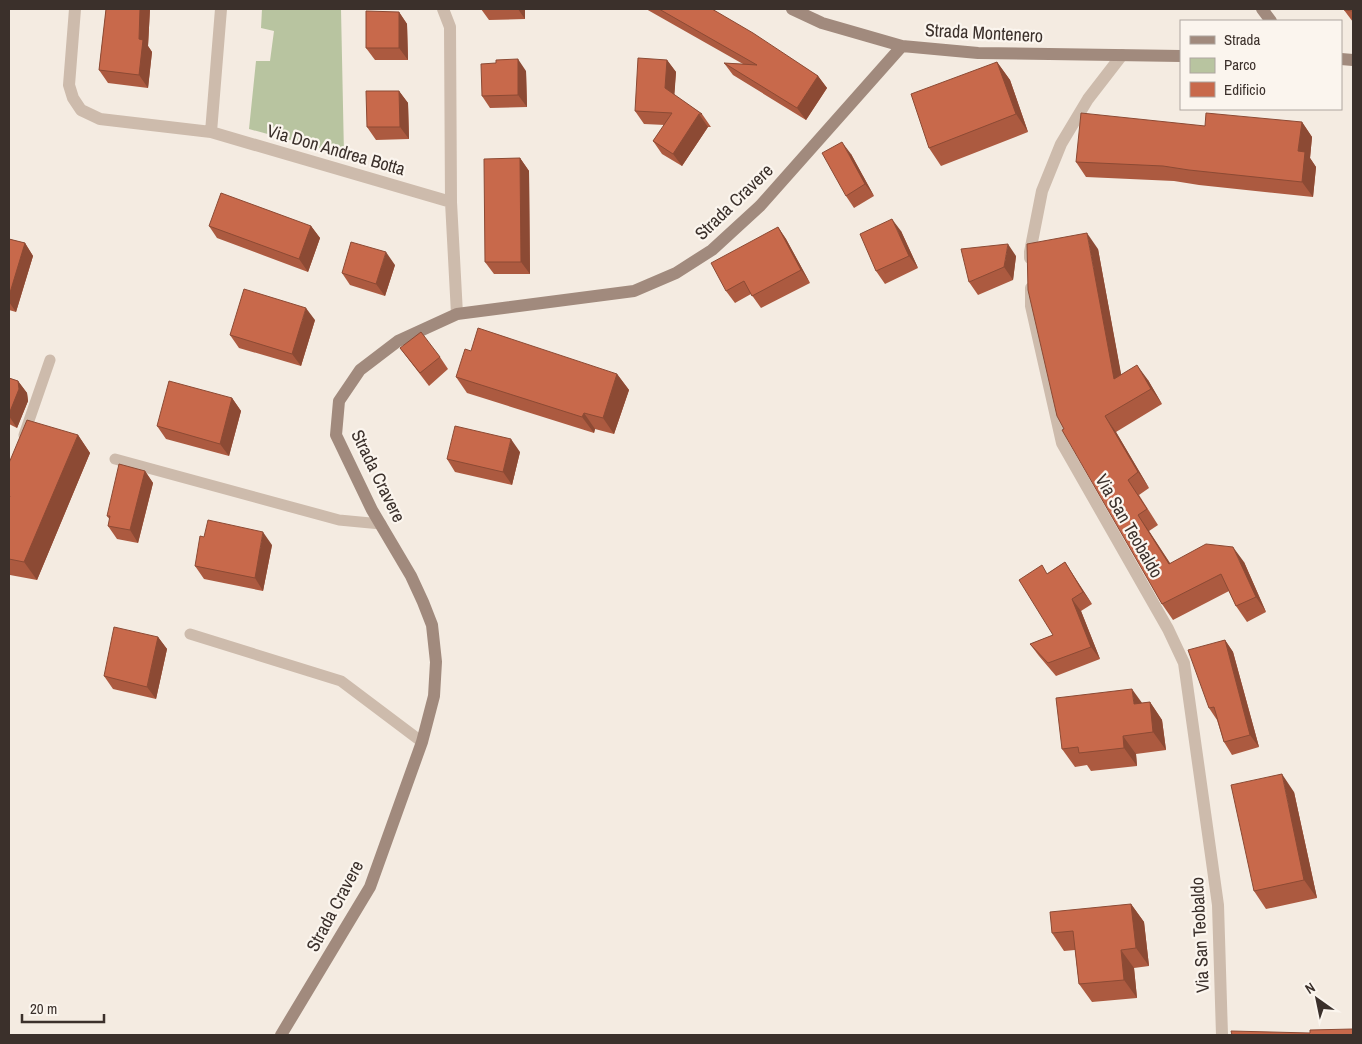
<svg xmlns="http://www.w3.org/2000/svg" width="1362" height="1044" font-family="'Archivo Narrow',sans-serif">
  <style>
    .green { fill: #b8c4a0 }
    .lines { fill: none; stroke-linecap: round; stroke-linejoin: round }
    .lane { stroke: #cdbbac; stroke-width: 11 }
    .street { stroke: #cdbbac; stroke-width: 12 }
    .secondary { stroke: #a18a7d; stroke-width: 12 }
    .wall { fill: #ac5a40 }
    .shaded-wall { fill: #8c4a34 }
    .building { fill: #c8694b; stroke: #8c4a34 }
    .labels { text-anchor: middle; stroke-width: 4.5; stroke-linejoin: round; paint-order: stroke }
    .street-label { font-size: 18px; fill: #3b302b; stroke: #fbf5ee }
  </style>
  <rect width="100%" height="100%" fill="#f4ebe1"/>
  <!-- green -->
  <path class="green" d="M262 9H341L344 155 249 129 256 61H270L274 31 261 28Z"/>
  <g class="lines">
    <!-- lane -->
    <path class="lane" d="M24 435 50 360
      M115 459 339 520 381 524
      M190 634 341 681 422 742"/>
    <!-- street -->
    <path class="street" d="M75 9 69 85 73 98 81 110 100 119 211 132 451 202
      M443 9 450 27 451 202 457 314
      M211 132 221 9
      M1030 258V252L1042 191 1061 144 1088 99 1122 55
      M1031 288V306L1062 443 1168 629 1184 663 1218 905 1222 1035"/>
    <!-- secondary -->
    <path class="secondary" d="M792 9 822 23 902 46 978 53 1181 56
      M1262 9 1271 21
      M1341 59 1353 60
      M281 1035 370 887 422 742 434 696 436 662 432 625 423 602 411 576 372 510 336 435 339 401 360 370 398 341 457 314 634 291 676 273 712 250 760 206 902 46"/>
  </g>
  <!-- wall -->
  <path class="wall" d="M97 9H150L148 46 152 52 148 88 108 83 99 70 106 10Z
    M481 9H525V19L489 20Z
    M646 9H712L818 76 827 88 806 120 733 75 724 63 743 64Z
    M1353 9V22L1344 10Z
    M399 12 407 24 408 60H375L366 48Z
    M667 60 676 72 674 95 702 114 711 127H708L682 166 662 154 653 141 665 125 644 124 635 111Z
    M997 62 1010 80 1028 132 941 166 929 148Z
    M526 71 527 107 490 108 482 96Z
    M399 91 408 103 409 139 376 140 367 127Z
    M1302 122 1312 137 1310 158 1316 167 1313 197 1199 185 1174 181 1086 177 1076 162 1205 126Z
    M851 154 874 196 854 208 846 196Z
    M520 158 529 171 530 274H494L485 262Z
    M209 226H311L320 238 308 272 217 238Z
    M778 227 786 239 810 283 761 308 751 294 735 303 726 291Z
    M901 231 918 268 885 284 876 271Z
    M9 239 25 243 33 256 16 312 9 310Z
    M1098 249 1121 375 1148 380 1162 404 1116 432 1149 488 1139 495 1158 525 1149 531 1170 563 1244 562 1266 612 1247 622 1236 606 1229 591 1173 620 1162 604 1064 429Z
    M1016 256 1013 280 978 295 969 282Z
    M395 265 385 296 350 285 342 273Z
    M315 320 301 366 239 348 230 335Z
    M400 348 440 357 448 369 429 386Z
    M617 374 629 390 614 434 595 429 594 433 467 393 456 377Z
    M9 378 18 381 27 393 28 401 17 428 9 424Z
    M232 398 241 411 229 456 166 439 157 426Z
    M78 435 90 453 37 580 10 575 9 574V463Z
    M520 452 512 485 455 472 447 459Z
    M145 471 153 483 138 543 117 539 108 526 110 520 107 516Z
    M272 545 263 591 204 579 195 566Z
    M1065 562 1092 604 1081 611 1100 659 1056 676 1039 656 1030 644 1053 635 1048 573Z
    M158 637 167 649 156 699 113 689 104 676Z
    M1225 640 1233 652 1259 747 1232 755 1224 742 1217 720 1209 708Z
    M1150 702 1162 720 1166 750 1136 754 1137 766 1091 771 1087 765 1075 767 1062 749 1142 703Z
    M1294 792 1317 898 1266 909 1254 891Z
    M1131 904 1144 922 1149 966 1134 968 1137 998 1092 1002 1079 984 1075 950 1064 951 1052 933Z"/>
  <!-- shaded-wall -->
  <path class="shaded-wall" d="M140 9H150L148 46 152 52 148 88 139 75V39Z
    M518 9H525V19Z
    M399 12 407 24 408 60 399 48Z
    M518 59 526 71 527 107 518 95Z
    M667 60 676 72 674 101 665 88Z
    M997 62 1010 80 1028 132 1016 114Z
    M818 76 827 88 806 120 797 108Z
    M399 91 408 103 409 139 400 127Z
    M699 114 708 127 682 166 673 154Z
    M1302 122 1312 137 1310 158 1316 167 1313 197 1302 182 1298 151Z
    M842 142 851 154 874 196 865 184Z
    M520 158 529 171 530 274 521 262Z
    M892 219 901 231 918 268 909 256Z
    M311 226 320 238 308 272 299 259Z
    M778 227 786 239 810 283 801 270Z
    M1087 233 1098 249 1125 395 1114 379Z
    M25 243 33 256 16 312 9 302V296Z
    M1008 244 1016 256 1013 280 1004 267Z
    M386 252 395 265 385 296 376 284Z
    M306 308 315 320 301 366 292 354Z
    M1137 365 1148 380 1162 404 1151 389Z
    M617 374 629 390 614 434 603 418Z
    M18 381 27 393 28 401 17 428 9 416V414Z
    M232 398 241 411 229 456 220 444Z
    M584 413 595 429 594 433 582 417Z
    M1105 416 1116 432 1149 488 1138 472Z
    M78 435 90 453 37 580 24 562Z
    M511 439 520 452 512 485 503 472Z
    M145 471 153 483 138 543 130 530Z
    M1138 515 1149 531 1180 579 1169 564Z
    M263 532 272 545 263 591 255 578Z
    M1233 547 1244 562 1266 612 1256 597Z
    M1065 562 1073 575 1092 604 1083 592Z
    M1072 599 1081 611 1100 659 1091 647Z
    M158 637 167 649 156 699 147 687Z
    M1225 640 1233 652 1259 747 1250 735Z
    M1132 689 1145 707 1134 704Z
    M1150 702 1162 720 1166 750 1153 732Z
    M1123 736 1136 754 1137 766 1124 748Z
    M1282 774 1294 792 1317 898 1304 880Z
    M1131 904 1144 922 1149 966 1136 948Z
    M1121 950 1134 968 1137 998 1124 980Z"/>
  <!-- building -->
  <path class="building" d="M106 9H140L139 39 143 40 139 75 99 70Z
    M659 9H712L753 33 818 76 797 108 724 63 757 65Z
    M1344 9H1353V11L1344 10Z
    M366 11 399 12V48H366Z
    M638 58 667 60 665 88 702 114H699L673 154 653 141 672 113 635 111Z
    M518 59V95L482 96 481 64 496 63V60Z
    M997 62 1016 114 929 148 911 94Z
    M366 91H399L400 127H367Z
    M1081 113 1205 126 1206 113 1302 122 1298 151 1305 152 1302 182 1189 170 1163 166 1076 162Z
    M842 142 865 184 846 196 822 153Z
    M520 158 521 262H485L484 159Z
    M221 193 311 226 299 259 209 226Z
    M892 219 909 256 876 271 860 234Z
    M778 227 801 270 752 296 744 281 726 291 711 263Z
    M1087 233 1114 379 1137 365 1151 389 1105 416 1138 472 1128 480 1147 509 1138 515 1169 564 1206 544 1233 547 1256 597 1236 606 1221 574 1162 604 1062 430 1064 429 1057 416 1028 290 1027 244Z
    M9 239 25 243 9 296Z
    M351 242 386 252 376 284 342 273Z
    M1008 244 1004 267 969 282 961 249Z
    M244 289 306 308 292 354 230 335Z
    M478 328 617 374 603 418 584 413 582 417 456 377 465 349 471 351Z
    M421 332 440 357 420 373 400 348Z
    M9 378 18 381 19 389 9 414Z
    M169 381 232 398 220 444 157 426Z
    M27 420 78 435 24 562 9 559V499L10 496H9V463Z
    M455 426 511 439 503 472 447 459Z
    M119 464 145 471 130 530 108 526 110 516H107Z
    M208 520 263 532 255 578 195 566 200 536 204 537Z
    M1065 562 1083 592 1072 599 1091 647 1048 663 1030 644 1053 635 1019 580 1042 565 1047 574Z
    M114 627 158 637 147 687 104 676Z
    M1225 640 1250 735 1224 742 1214 707 1209 708 1188 650Z
    M1132 689 1134 704 1150 702 1153 732 1123 736 1124 748 1079 753 1078 747 1062 749 1056 698Z
    M1282 774 1304 880 1254 891 1231 785Z
    M1131 904 1136 948 1121 950 1124 980 1079 984 1073 931 1052 933 1050 912Z
    M1353 1029V1035H1232L1231 1031 1310 1033V1030Z"/>
  <g class="labels">
    <!-- street labels -->
    <g class="street-label">
      <text transform="translate(984 33) rotate(3)" y="6">Strada Montenero</text>
      <text transform="translate(336 150) rotate(16)" y="6">Via Don Andrea Botta</text>
      <text transform="translate(734 202) rotate(-44)" y="6">Strada Cravere</text>
      <text transform="translate(378 476) rotate(64)" y="6">Strada Cravere</text>
      <text transform="translate(1129 526) rotate(60)" y="6">Via San Teobaldo</text>
      <text transform="translate(335 906) rotate(-62)" y="6">Strada Cravere</text>
      <text transform="translate(1200 935) rotate(-93)" y="6">Via San Teobaldo</text>
    </g>
  </g>
  <!-- border -->
  <rect width="1362" height="1044" fill="none" stroke="#3b302b" stroke-width="20"/>
  <!-- legend -->
  <rect x="1180" y="20" width="162" height="90" fill="#fbf5ee" stroke="#aea6a0"/>
  <rect x="1190" y="36" width="25" height="8" fill="#a18a7d" stroke="#aea6a0"/>
  <text x="1224" y="45" font-size="15" fill="#3b302b">Strada</text>
  <rect x="1190" y="58" width="25" height="15" fill="#b8c4a0" stroke="#aea6a0"/>
  <text x="1224" y="70" font-size="15" fill="#3b302b">Parco</text>
  <rect x="1190" y="82" width="25" height="15" fill="#c8694b" stroke="#aea6a0"/>
  <text x="1224" y="95" font-size="15" fill="#3b302b">Edificio</text>
  <!-- north arrow -->
  <g transform="translate(1317 999) rotate(327)" stroke="#fbf5ee" stroke-width="4" paint-order="stroke">
  <path d="M0-4L9 19L0 12L-9 19Z" fill="#3b302b"/>
  <text y="-8" font-size="14" font-weight="bold" text-anchor="middle" fill="#3b302b">N</text>
  </g>
  <!-- scale -->
  <path d="M22 1014v8h82v-8" fill="none" stroke="#3b302b" stroke-width="2.5"/>
  <text x="30" y="1014" font-size="15" fill="#3b302b" stroke="#fbf5ee" stroke-width="4" paint-order="stroke">20 m</text>
</svg>
